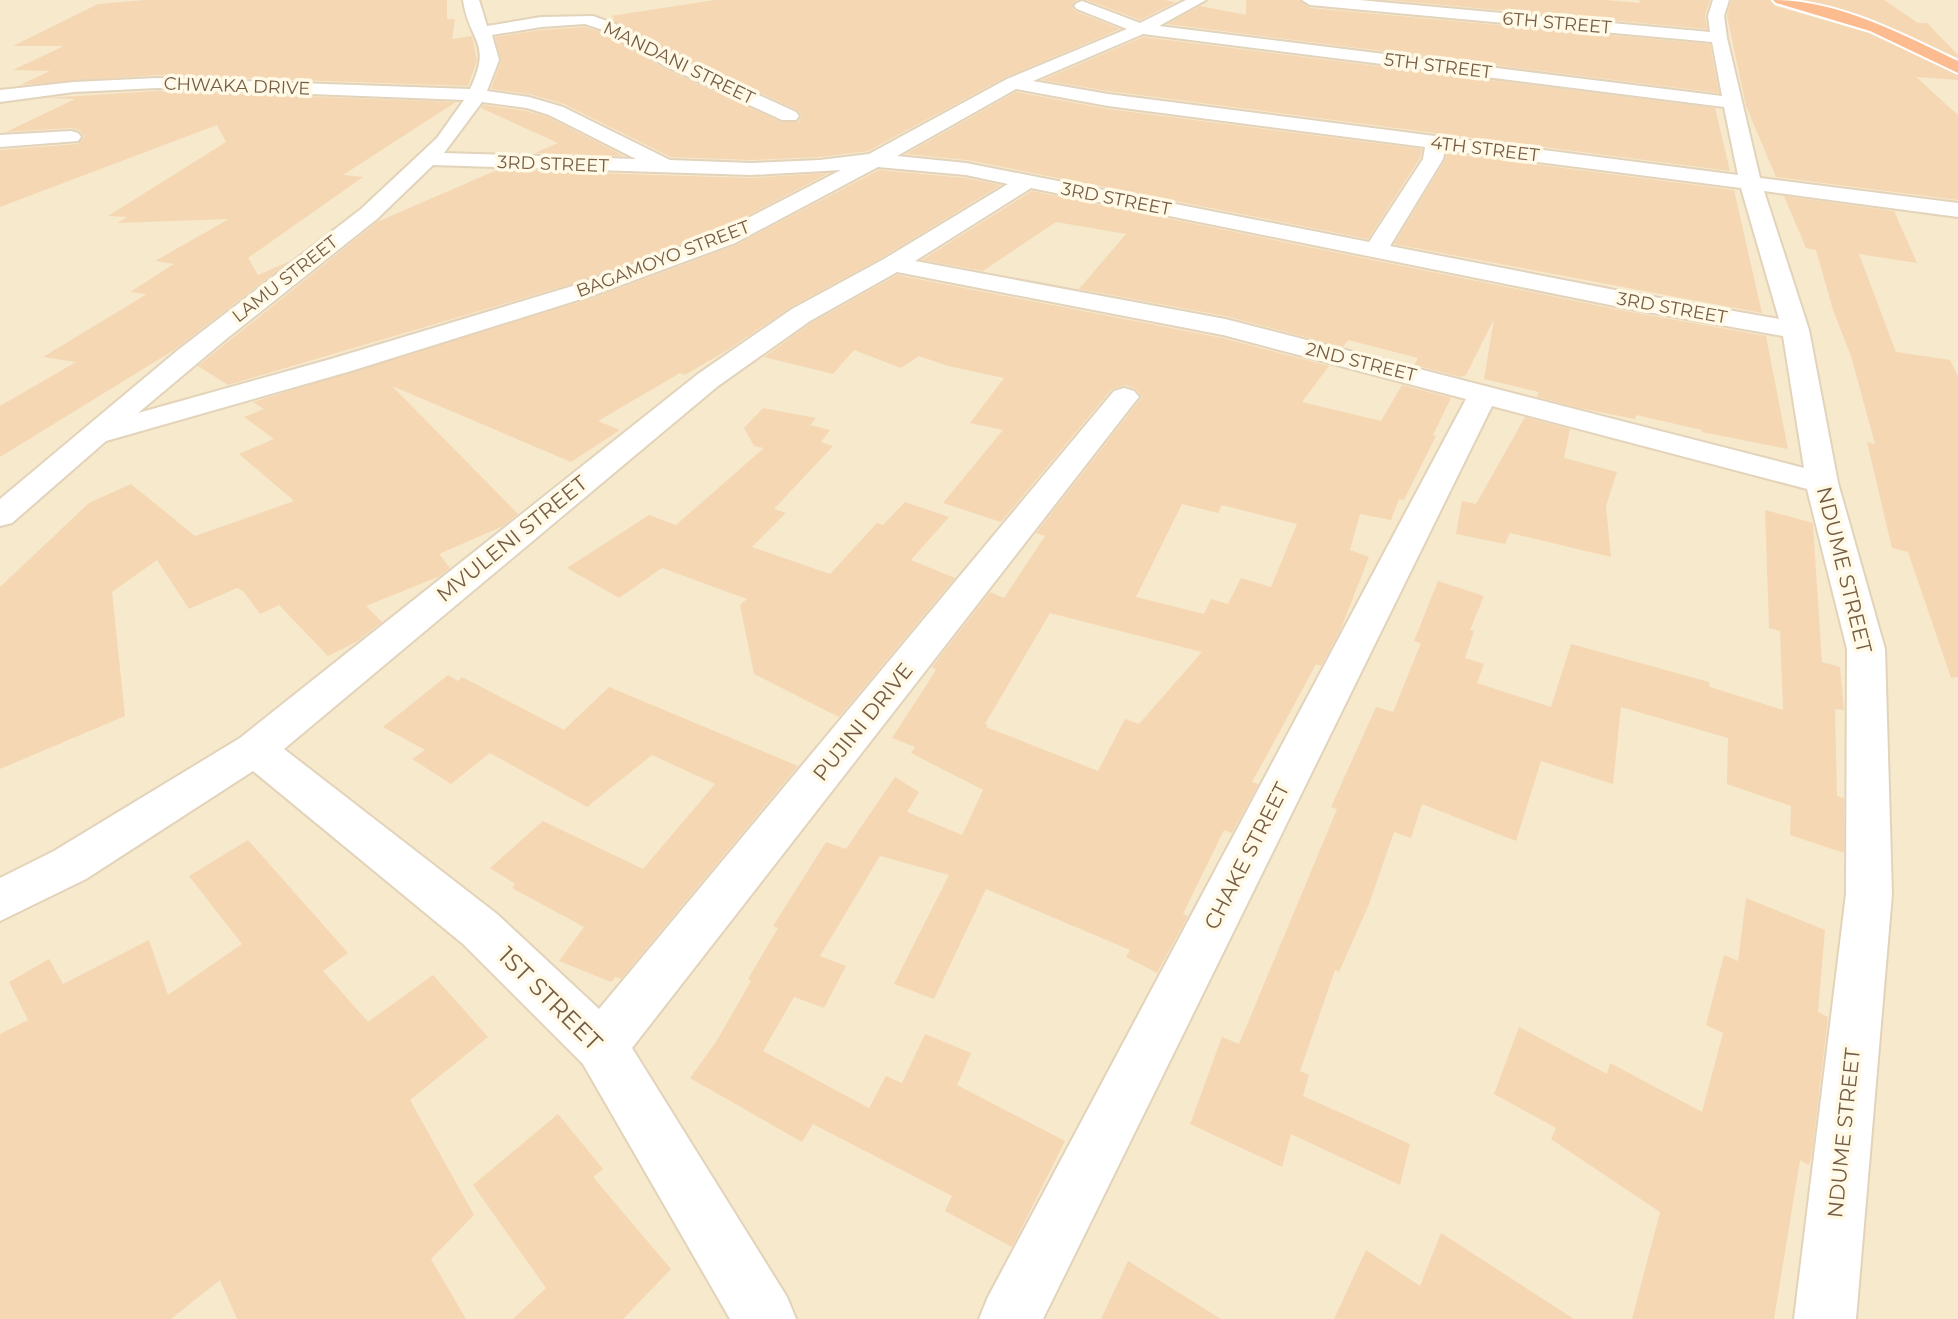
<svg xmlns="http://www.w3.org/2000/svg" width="1958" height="1319" font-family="Montserrat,sans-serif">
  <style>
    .residential { fill: #f6e9cc }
    .building { fill: #f5d7b4; fill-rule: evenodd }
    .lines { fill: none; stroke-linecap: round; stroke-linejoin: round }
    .street-casing { stroke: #e2d3ba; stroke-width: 4 }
    .highway-casing { stroke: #fff; stroke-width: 4 }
    .street { fill: #fff; fill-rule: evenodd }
    .highway { fill: #fdbc90; fill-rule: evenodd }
    .labels { text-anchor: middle; stroke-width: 7; stroke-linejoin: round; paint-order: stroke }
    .far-street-label { font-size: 18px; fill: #755d45; stroke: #fff9e6 }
    .street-label { font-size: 21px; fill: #755d45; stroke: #fff9e6 }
    .near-street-label { font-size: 24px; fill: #755d45; stroke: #fff9e6 }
  </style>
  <rect width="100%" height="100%" fill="#fef6de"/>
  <!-- residential -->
  <path class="residential" d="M0 0H1958V1319H0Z"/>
  <!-- building -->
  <path class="building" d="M145 0H447V19H455L452 39 472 36 477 61 468 86 157 75 20 85 50 71 13 70 64 46H13L98 4Z
    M715 0H1077L1071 6 1075 11 1120 29 1006 77 868 151 820 157 751 160 671 157 564 104 529 94 491 89 501 61 495 37 541 30 585 27 602 32 664 68 781 122H798L802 116 797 110 678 56 609 19 615 18 611 16Z
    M1087 0H1163L1176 2 1140 20Z
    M1246 0H1300L1310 8 1710 44 1719 93 1167 24 1200 6 1246 15Z
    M1388 0H1605L1640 3 1639 0H1710L1705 15 1707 29Z
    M1731 0H1770L1775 6 1869 33 1958 75V80L1916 77 1958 115V200L1776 177 1746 106 1727 16Z
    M1804 0H1884L1918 23H1927L1958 55V58L1869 18Z
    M1143 37 1715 108 1730 171 1108 91 1042 80Z
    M157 91 456 102 343 175 363 177 248 258 258 275 290 261 174 350 0 457V406L76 362 43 357 147 294 130 292 174 264 155 261 229 219 117 223 127 217 108 216 226 142 217 125 0 207V150L78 144 84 137 79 130 71 128 6 132 75 99 46 98Z
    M1016 92 1108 109 1422 149 1420 158 1368 239 967 160 906 154Z
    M483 105 526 111 548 117 624 156 535 153 558 143 481 108Z
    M1447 153 1734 190 1762 313 1394 244 1445 160Z
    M497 170 751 178 829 173 718 231 575 283 228 385 198 366 377 222Z
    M879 170 966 178 1001 185 883 257 791 307 729 349 685 375 680 373 598 421 620 430 571 462 392 386 518 514 503 526 439 554 450 568 440 576 366 606 382 622 356 642 328 656 279 605 260 614 243 591 237 588 189 609 157 560 112 592 125 716 0 769V587L89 503 131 484 195 536 294 501 239 454 274 439 244 417 264 409 253 402 595 297 736 245Z
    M1032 191 1625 311 1766 336 1788 449 1702 432V430L1636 415 1635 419 1579 408 1537 397 1539 392 1484 379 1494 319 1466 375 1461 377 1414 365 1418 358 1348 340 1343 347 1225 316 1079 289 1126 234 1056 222 983 271 922 260Z
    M1784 196 1894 211 1917 263 1859 254 1896 352 1950 360 1958 376V677L1951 678 1908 552 1892 548 1867 442 1875 444 1851 356 1833 310 1816 250 1806 248Z
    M897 275 1222 338 1329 366 1302 402 1381 421 1402 385 1451 398 1433 435 1436 436 1404 500 1399 499 1391 520 1360 514 1350 550 1369 557 1340 631 1321 666 1316 664 1274 742 1252 782 1258 784 1257 787 1232 833 1224 830 1183 914 1188 916 1157 973 1126 957 1130 950 986 889 934 999 894 984 949 875 880 856 820 956 846 966 824 1008 794 997 763 1051 869 1108 886 1076 902 1083 925 1034 971 1053 957 1085 1065 1141 1012 1247 945 1211 952 1196 813 1124 802 1142 690 1078 716 1042 751 981 748 979 778 928 773 926 826 842 846 849 895 777 919 792 907 812 962 835 983 790 911 753 915 747 892 738 936 670 932 667 990 592 1004 598 1045 536 1036 533 1142 397 1136 389 1125 385 1112 389 1001 522 943 503 1003 430 970 423 1004 378 948 366 919 356 901 368 854 350 833 374 764 357 811 323ZM1182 504 1218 513 1222 505 1297 524 1271 587 1241 578 1228 604 1211 599 1204 614 1136 597ZM1050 613 1202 652 1139 724 1125 719 1098 771 986 727 988 725 985 724Z
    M763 408 816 418 810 425 830 430 821 442 833 446 774 509 786 513 752 547 830 574 877 523 883 525 905 502 949 517 911 560 955 578 839 717 754 674 740 605 747 599 662 568 619 598 567 568 649 515 676 525 764 448 754 446 744 428Z
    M1525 417 1570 429 1564 458 1617 472 1606 506 1611 557 1510 533 1505 544 1456 534 1462 501 1476 504Z
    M1765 510 1813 523V525L1822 662 1840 667 1844 710 1835 709 1837 796 1844 798V853L1790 835 1791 806 1727 784 1728 738 1621 707 1613 784 1541 761 1516 841 1422 804 1411 838 1394 832 1369 904 1339 972 1335 970 1300 1071 1309 1075 1303 1096 1410 1144 1400 1185 1291 1134 1282 1167 1190 1124 1222 1037 1239 1044 1337 809 1331 807 1376 707 1393 712 1421 643 1414 641 1438 581 1484 596 1470 630 1474 631 1465 658 1484 664 1477 683 1551 707 1571 644 1709 682 1710 687 1783 710 1780 631 1769 628Z
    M448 675 458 681 462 677 564 730 609 687 798 766 621 979 615 977 611 982 559 961 584 927 512 888 515 884 490 868 543 821 643 869 715 784 652 755 587 807 490 753 451 784 412 759 425 750 383 727Z
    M248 840 348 953 323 971 368 1022 433 975 488 1037 410 1100 474 1215 431 1259 466 1319H237L220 1280 171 1319H0V1034L28 1020 9 982 49 959 63 984 149 940 168 995 242 944 189 876Z
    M1746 898 1825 930 1818 1012 1828 1017 1812 1153 1809 1165 1800 1160 1774 1319H1632L1660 1212 1551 1139 1556 1128 1494 1094 1519 1027 1607 1074 1610 1063 1702 1112 1723 1033 1706 1025 1724 955 1738 961Z
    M558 1114 603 1169 593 1177 671 1269 623 1319H513L546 1288 473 1185Z
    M1441 1233 1574 1319H1334L1366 1250 1420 1286Z
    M1128 1261 1221 1319H1101Z"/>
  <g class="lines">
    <!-- street casing -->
    <g class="street-casing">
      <path id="street" d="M463 0H479L487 26 541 17 593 16 615 24 677 58 796 112 799 116 796 120H782L665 66 603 30 585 24 541 27 492 35 499 60 487 91 529 97 563 107 670 160 751 163 820 160 869 154 1007 79 1127 29 1077 9 1074 6 1077 3 1082 1 1140 23 1186 0H1206L1159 26 1722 96 1712 42 1310 5 1302 0H1359L1710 32 1708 16 1713 0H1729L1724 16 1727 38 1760 178 1958 203V217L1764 191 1809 330 1838 483 1885 649 1892 894 1856 1319H1794L1846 894 1847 649 1807 489 1492 406 1043 1319H979L988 1297 1466 399 1223 335 897 272 810 321 718 386 284 749 497 914 599 1009 1114 391 1124 388 1134 391 1139 397 1134 403 632 1048 787 1297 796 1319H730L583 1064 463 944 253 771 86 879 0 921V878L54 851 240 738 698 374 792 309 884 259 1008 184 966 175 878 167 735 243 594 295 351 371 106 441 12 523 0 526V499L178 350 361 209 437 138 464 100 157 88 74 92 0 102V90L74 82 157 78 470 89C493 42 469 42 463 0ZM1143 34 1724 107 1738 175 1108 94 1033 81ZM1016 89 1108 106 1425 147 1423 159 1369 242 966 163 897 156ZM482 102 527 108 549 115 636 159 444 153ZM1445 150 1741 188 1779 319 1625 292 1390 246 1443 159ZM433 165 751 175 841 170 719 233 576 285 331 359 138 413 225 340 377 219ZM1031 188 1625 308 1783 336 1804 468 1225 319 915 261Z
        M71 131 78 133 81 137 78 141 0 147V135Z"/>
    </g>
    <!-- highway casing -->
    <g class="highway-casing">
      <path id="highway" d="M1773 0C1838 0 1901 34 1958 61V73L1870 31 1776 3Z"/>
    </g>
    <!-- street -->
    <use href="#street" class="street"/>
    <!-- highway -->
    <use href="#highway" class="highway"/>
  </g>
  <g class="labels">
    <!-- far-street labels -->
    <g class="far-street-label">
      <text transform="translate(1557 23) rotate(5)" y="6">6TH STREET</text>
      <text transform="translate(679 63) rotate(26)" y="6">MANDANI STREET</text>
      <text transform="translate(1438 66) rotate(7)" y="6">5TH STREET</text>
      <text transform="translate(237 86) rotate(2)" y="6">CHWAKA DRIVE</text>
      <text transform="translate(1485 149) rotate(7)" y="6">4TH STREET</text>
      <text transform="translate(553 164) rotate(2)" y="6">3RD STREET</text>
      <text transform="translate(1116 199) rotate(11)" y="6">3RD STREET</text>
      <text transform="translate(663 259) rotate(-21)" y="6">BAGAMOYO STREET</text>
      <text transform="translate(285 279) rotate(-38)" y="6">LAMU STREET</text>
      <text transform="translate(1672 308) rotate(10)" y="6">3RD STREET</text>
      <text transform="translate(1361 362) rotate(14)" y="6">2ND STREET</text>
    </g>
    <!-- street labels -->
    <g class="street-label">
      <text transform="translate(512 539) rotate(-39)" y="7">MVULENI STREET</text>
      <text transform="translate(1844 570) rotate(76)" y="7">NDUME STREET</text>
      <text transform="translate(863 722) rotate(-51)" y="7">PUJINI DRIVE</text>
      <text transform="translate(1247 856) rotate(-63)" y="7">CHAKE STREET</text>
      <text transform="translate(1844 1133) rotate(-84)" y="7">NDUME STREET</text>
    </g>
    <!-- near-street labels -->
    <g class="near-street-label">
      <text transform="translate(550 999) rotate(45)" y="8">1ST STREET</text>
    </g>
  </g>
</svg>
